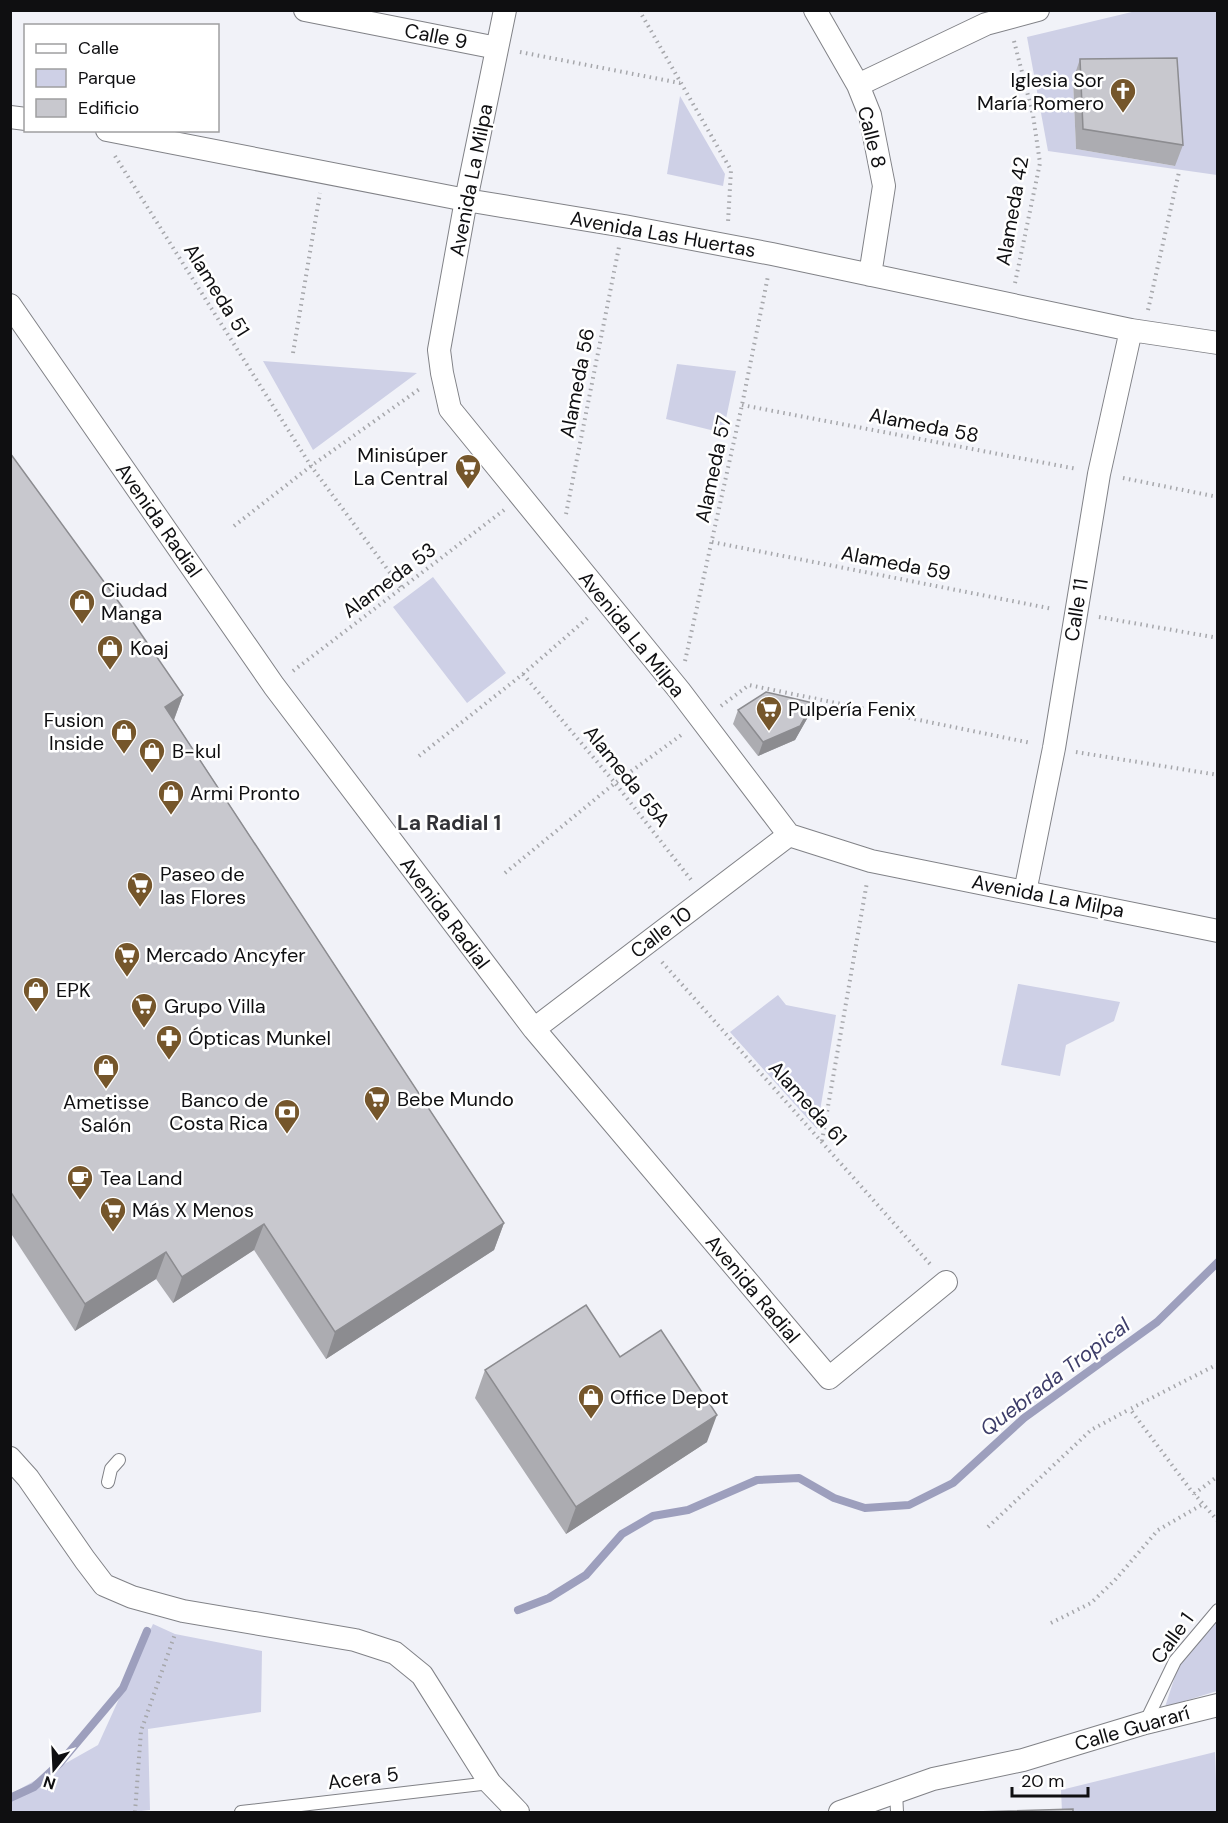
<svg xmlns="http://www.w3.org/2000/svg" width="1228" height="1823" font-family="'DM Sans',sans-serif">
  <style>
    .green { fill: #ced0e6; fill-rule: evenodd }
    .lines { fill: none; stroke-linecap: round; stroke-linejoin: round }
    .stream { stroke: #9d9fbd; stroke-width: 8 }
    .service-casing { stroke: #818287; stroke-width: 14 }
    .minor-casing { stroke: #818287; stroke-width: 24 }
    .path { stroke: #a6a7ab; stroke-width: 4; stroke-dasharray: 1.5 4.5; stroke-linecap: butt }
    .service { stroke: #fff; stroke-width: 12 }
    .minor { stroke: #fff; stroke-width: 22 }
    .wall { fill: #acacb1 }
    .shaded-wall { fill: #8c8c90 }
    .building { fill: #c8c8ce; stroke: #8c8c90; stroke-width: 1.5 }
    .labels { text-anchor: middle; stroke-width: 5; stroke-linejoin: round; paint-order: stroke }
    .street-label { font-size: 20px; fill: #0f0f11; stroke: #fff }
    .poi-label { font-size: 20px; fill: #0f0f11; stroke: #fff; text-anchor: start }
    .neighbourhood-label { font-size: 21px; font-weight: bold; fill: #323237; stroke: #fff }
    .water-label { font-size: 21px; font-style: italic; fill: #3d3d69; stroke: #fff }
  </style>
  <rect width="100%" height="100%" fill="#f1f2f8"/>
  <!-- green -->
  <path class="green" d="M1136 11H1217V175L1048 151 1027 37ZM1073 80 1175 166 1076 149Z
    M680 96 725 174 723 186 667 174Z
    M263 361 417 373 313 450Z
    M677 364 736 371 723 433 666 419Z
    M433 577 506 673 467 703 393 607Z
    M1018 984H1019L1120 1002 1114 1021 1066 1045 1060 1076 1001 1065Z
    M778 995 786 1005 836 1015 817 1129 730 1032Z
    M1217 1620V1691L1165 1707 1179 1664Z
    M153 1624 175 1634 262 1651 261 1712 148 1729 150 1810 133 1812H11V1794L98 1745Z
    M1215 1752 1217 1812H1062L1061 1790Z"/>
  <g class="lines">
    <!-- stream -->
    <path class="stream" d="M518 1610 549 1598 586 1575 622 1534 653 1516 688 1510 757 1480 799 1478 834 1498 865 1508 909 1505 953 1483 1024 1418 1157 1322 1218 1262
      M10 1798 34 1787 60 1763 123 1688 147 1631"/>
    <!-- service casing -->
    <g class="service-casing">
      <path id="service" d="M108 1482 111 1469 119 1460
        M1145 1723 1175 1661 1218 1610
        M896 1792 897 1812
        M241 1812 490 1783"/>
    </g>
    <!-- minor casing -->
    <g class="minor-casing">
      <path id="minor" d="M305 10 497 48
        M505 10 466 200 439 350 442 373 450 409 679 690 789 835 871 861 1218 931
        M815 10 858 85 870 115 884 186 870 275
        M858 85 986 24 1038 10
        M10 117 26 119
        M107 130 466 200 624 226 772 254 1131 330 1218 343
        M10 305 274 686 534 1029 829 1378 946 1282
        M1025 892 1054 748 1099 474 1131 330
        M534 1029 789 835
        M10 1458 28 1478 85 1560 104 1585 132 1597 183 1611 355 1640 395 1653 422 1675 490 1783 518 1812
        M840 1812 933 1779 1023 1760 1145 1723 1218 1705"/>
    </g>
    <!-- path -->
    <path class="path" d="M639 10 731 170 728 222
      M1014 41 1033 115 1040 163 1015 283
      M520 52 680 83
      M115 156 311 466 402 589
      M1148 310 1179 172
      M293 353 320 193
      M742 405 1077 469
      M1123 478 1218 497
      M566 514 619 247
      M234 526 311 466 421 388
      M712 542 1053 609
      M1099 617 1218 638
      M685 661 742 405 768 276
      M293 671 504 510
      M523 674 615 783 692 881
      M721 706 749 685 1031 743
      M1076 752 1218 775
      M419 756 523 674 590 616
      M505 873 615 783 684 733
      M662 962 930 1264
      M822 1141 867 882
      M1218 1364 1130 1409 1190 1489 1218 1521
      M1194 1494 1218 1476
      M988 1527 1091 1430 1130 1409
      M1051 1623 1091 1603 1115 1580 1158 1530 1203 1504
      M135 1812 141 1731 175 1634"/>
    <!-- service -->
    <use href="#service" class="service"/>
    <!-- minor -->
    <use href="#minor" class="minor"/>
  </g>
  <!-- wall -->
  <path class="wall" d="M1080 59 1183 145 1175 166 1076 149 1073 80Z
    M10 453 183 695 174 720 504 1223 494 1250 326 1359 254 1250 173 1303 156 1279 75 1331 10 1232Z
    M738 710 808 717 795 740 758 756 733 724Z
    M485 1370 707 1442 566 1534 475 1398Z"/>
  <!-- shaded-wall -->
  <path class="shaded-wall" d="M183 695 173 722 165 707Z
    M813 703 808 717 795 740 758 756 763 742Z
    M504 1223 494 1250 326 1359 335 1332Z
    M264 1224 254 1250 173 1303 182 1277Z
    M166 1252 156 1279 75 1331 85 1304Z
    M717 1415 707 1442 566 1534 576 1507Z"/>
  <!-- building -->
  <path class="building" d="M1177 58 1183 145 1083 129 1080 59Z
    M10 453 126 612 183 695 165 707 504 1223 335 1332 264 1224 182 1277 166 1252 85 1304 10 1191Z
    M766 692 813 703 800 726 763 742 738 710Z
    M586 1305 620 1357 661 1330 717 1415 576 1507 485 1370Z
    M1073 1809V1812H974Z"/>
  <!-- icons -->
  <defs>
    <g id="church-pin" transform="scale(1.35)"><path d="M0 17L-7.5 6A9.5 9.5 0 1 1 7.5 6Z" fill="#75562b" stroke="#fff"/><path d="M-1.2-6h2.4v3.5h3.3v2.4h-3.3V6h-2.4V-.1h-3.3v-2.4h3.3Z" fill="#fff"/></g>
    <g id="supermarket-pin" transform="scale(1.35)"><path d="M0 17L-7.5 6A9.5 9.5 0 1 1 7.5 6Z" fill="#75562b" stroke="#fff"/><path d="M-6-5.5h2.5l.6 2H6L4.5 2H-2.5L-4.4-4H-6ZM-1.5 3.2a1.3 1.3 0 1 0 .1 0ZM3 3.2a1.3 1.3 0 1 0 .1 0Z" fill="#fff"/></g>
    <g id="shop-pin" transform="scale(1.35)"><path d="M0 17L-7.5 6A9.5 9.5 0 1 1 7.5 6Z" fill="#75562b" stroke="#fff"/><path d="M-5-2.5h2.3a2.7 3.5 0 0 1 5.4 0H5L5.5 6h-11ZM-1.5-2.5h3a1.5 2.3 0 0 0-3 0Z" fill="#fff"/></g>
    <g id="pharmacy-pin" transform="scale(1.35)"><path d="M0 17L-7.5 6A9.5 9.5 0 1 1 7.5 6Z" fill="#75562b" stroke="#fff"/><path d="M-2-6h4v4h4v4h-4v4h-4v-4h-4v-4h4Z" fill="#fff"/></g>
    <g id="bank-pin" transform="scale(1.35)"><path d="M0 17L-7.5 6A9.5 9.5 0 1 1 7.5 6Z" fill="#75562b" stroke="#fff"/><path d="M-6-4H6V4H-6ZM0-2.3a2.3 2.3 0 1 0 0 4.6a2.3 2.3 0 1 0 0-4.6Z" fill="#fff"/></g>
    <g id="cafe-pin" transform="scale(1.35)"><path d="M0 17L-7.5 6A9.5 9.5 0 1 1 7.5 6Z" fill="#75562b" stroke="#fff"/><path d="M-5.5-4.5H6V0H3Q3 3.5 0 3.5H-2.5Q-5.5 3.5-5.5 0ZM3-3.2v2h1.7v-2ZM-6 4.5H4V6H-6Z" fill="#fff"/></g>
  </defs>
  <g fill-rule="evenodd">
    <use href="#church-pin" x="1123" y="91"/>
    <use href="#supermarket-pin" x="468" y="467"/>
    <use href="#shop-pin" x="82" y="602"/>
    <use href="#shop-pin" x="110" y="648"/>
    <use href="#supermarket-pin" x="769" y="709"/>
    <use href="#shop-pin" x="124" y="732"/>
    <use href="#shop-pin" x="152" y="751"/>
    <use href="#shop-pin" x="171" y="793"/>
    <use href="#supermarket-pin" x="140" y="885"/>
    <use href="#supermarket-pin" x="127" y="955"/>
    <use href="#shop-pin" x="36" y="990"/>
    <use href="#supermarket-pin" x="144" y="1006"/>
    <use href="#pharmacy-pin" x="169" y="1038"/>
    <use href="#shop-pin" x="106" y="1067"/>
    <use href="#supermarket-pin" x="377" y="1099"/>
    <use href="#bank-pin" x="287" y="1112"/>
    <use href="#cafe-pin" x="80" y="1178"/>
    <use href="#supermarket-pin" x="113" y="1210"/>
    <use href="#shop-pin" x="591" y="1397"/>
  </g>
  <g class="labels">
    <!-- street labels -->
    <g class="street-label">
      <text transform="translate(436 36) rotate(11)" y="7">Calle 9</text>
      <text transform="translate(872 137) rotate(76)" y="7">Calle 8</text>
      <text transform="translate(471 180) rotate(-79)" y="7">Avenida La Milpa</text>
      <text transform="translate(1012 211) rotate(-80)" y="7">Alameda 42</text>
      <text transform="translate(663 234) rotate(10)" y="7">Avenida Las Huertas</text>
      <text transform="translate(217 290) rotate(58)" y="7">Alameda 51</text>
      <text transform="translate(577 383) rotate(-79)" y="7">Alameda 56</text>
      <text transform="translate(924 425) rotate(11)" y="7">Alameda 58</text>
      <text transform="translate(713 469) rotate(-78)" y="7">Alameda 57</text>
      <text transform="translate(159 520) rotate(55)" y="7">Avenida Radial</text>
      <text transform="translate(896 563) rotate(11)" y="7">Alameda 59</text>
      <text transform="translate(389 580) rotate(-37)" y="7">Alameda 53</text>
      <text transform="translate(1076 610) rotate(-81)" y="7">Calle 11</text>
      <text transform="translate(632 634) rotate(51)" y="7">Avenida La Milpa</text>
      <text transform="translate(627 776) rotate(51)" y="7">Alameda 55A</text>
      <text transform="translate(1048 896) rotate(11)" y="7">Avenida La Milpa</text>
      <text transform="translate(445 913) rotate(53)" y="7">Avenida Radial</text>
      <text transform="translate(661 932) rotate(-37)" y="7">Calle 10</text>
      <text transform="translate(808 1103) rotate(48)" y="7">Alameda 61</text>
      <text transform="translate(753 1289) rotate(50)" y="7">Avenida Radial</text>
      <text transform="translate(1172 1638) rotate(-54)" y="7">Calle 1</text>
      <text transform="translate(1132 1728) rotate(-16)" y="7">Calle Guararí</text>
      <text transform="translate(363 1778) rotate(-7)" y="7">Acera 5</text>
    </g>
    <!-- poi labels -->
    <g class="poi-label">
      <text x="1104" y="87" text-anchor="end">Iglesia Sor<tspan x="1104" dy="23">María Romero</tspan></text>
      <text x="448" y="462" text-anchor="end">Minisúper<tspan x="448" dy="23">La Central</tspan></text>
      <text x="101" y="597">Ciudad<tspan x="101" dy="23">Manga</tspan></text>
      <text x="130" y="655">Koaj</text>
      <text x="788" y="716">Pulpería Fenix</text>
      <text x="104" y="727" text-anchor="end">Fusion<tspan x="104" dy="23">Inside</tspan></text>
      <text x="172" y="758">B-kul</text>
      <text x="190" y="800">Armi Pronto</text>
      <text x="160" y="881">Paseo de<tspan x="160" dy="23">las Flores</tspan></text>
      <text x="146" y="962">Mercado Ancyfer</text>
      <text x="56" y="997">EPK</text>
      <text x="164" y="1013">Grupo Villa</text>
      <text x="188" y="1045">Ópticas Munkel</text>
      <text x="397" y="1106">Bebe Mundo</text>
      <text x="268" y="1107" text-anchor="end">Banco de<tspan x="268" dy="23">Costa Rica</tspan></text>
      <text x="106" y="1109" text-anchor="middle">Ametisse<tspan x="106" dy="23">Salón</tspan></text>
      <text x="100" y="1185">Tea Land</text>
      <text x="132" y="1217">Más X Menos</text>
      <text x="610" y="1404">Office Depot</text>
    </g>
    <!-- neighbourhood labels -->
    <g class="neighbourhood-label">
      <text x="449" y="830">La Radial 1</text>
    </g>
    <!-- water labels -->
    <g class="water-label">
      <text transform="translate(1055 1377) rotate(-37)" y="7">Quebrada Tropical</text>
    </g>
  </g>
  <!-- border -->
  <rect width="1228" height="1823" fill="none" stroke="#0f0f11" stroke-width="24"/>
  <!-- legend -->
  <rect x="24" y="24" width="195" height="108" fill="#ffffff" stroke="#9f9fa0" stroke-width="1.5"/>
  <rect x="36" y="44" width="30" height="9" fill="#ffffff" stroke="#9f9fa0" stroke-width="1.5"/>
  <text x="78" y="54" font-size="18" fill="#0f0f11">Calle</text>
  <rect x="36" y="69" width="30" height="18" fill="#ced0e6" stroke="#9f9fa0" stroke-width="1.5"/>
  <text x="78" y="84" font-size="18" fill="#0f0f11">Parque</text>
  <rect x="36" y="99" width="30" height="18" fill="#c8c8ce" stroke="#9f9fa0" stroke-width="1.5"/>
  <text x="78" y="114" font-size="18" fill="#0f0f11">Edificio</text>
  <!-- north arrow -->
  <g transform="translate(54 1769) rotate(198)" stroke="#ffffff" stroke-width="4.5" paint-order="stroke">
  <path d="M0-4.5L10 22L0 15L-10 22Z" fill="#0f0f11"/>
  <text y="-9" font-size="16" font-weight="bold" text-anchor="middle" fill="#0f0f11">N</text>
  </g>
  <!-- scale -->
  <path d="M1012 1787v9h76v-9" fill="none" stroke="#0f0f11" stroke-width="3"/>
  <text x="1021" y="1787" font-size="18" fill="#0f0f11" stroke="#ffffff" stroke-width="4.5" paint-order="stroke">20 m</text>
</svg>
